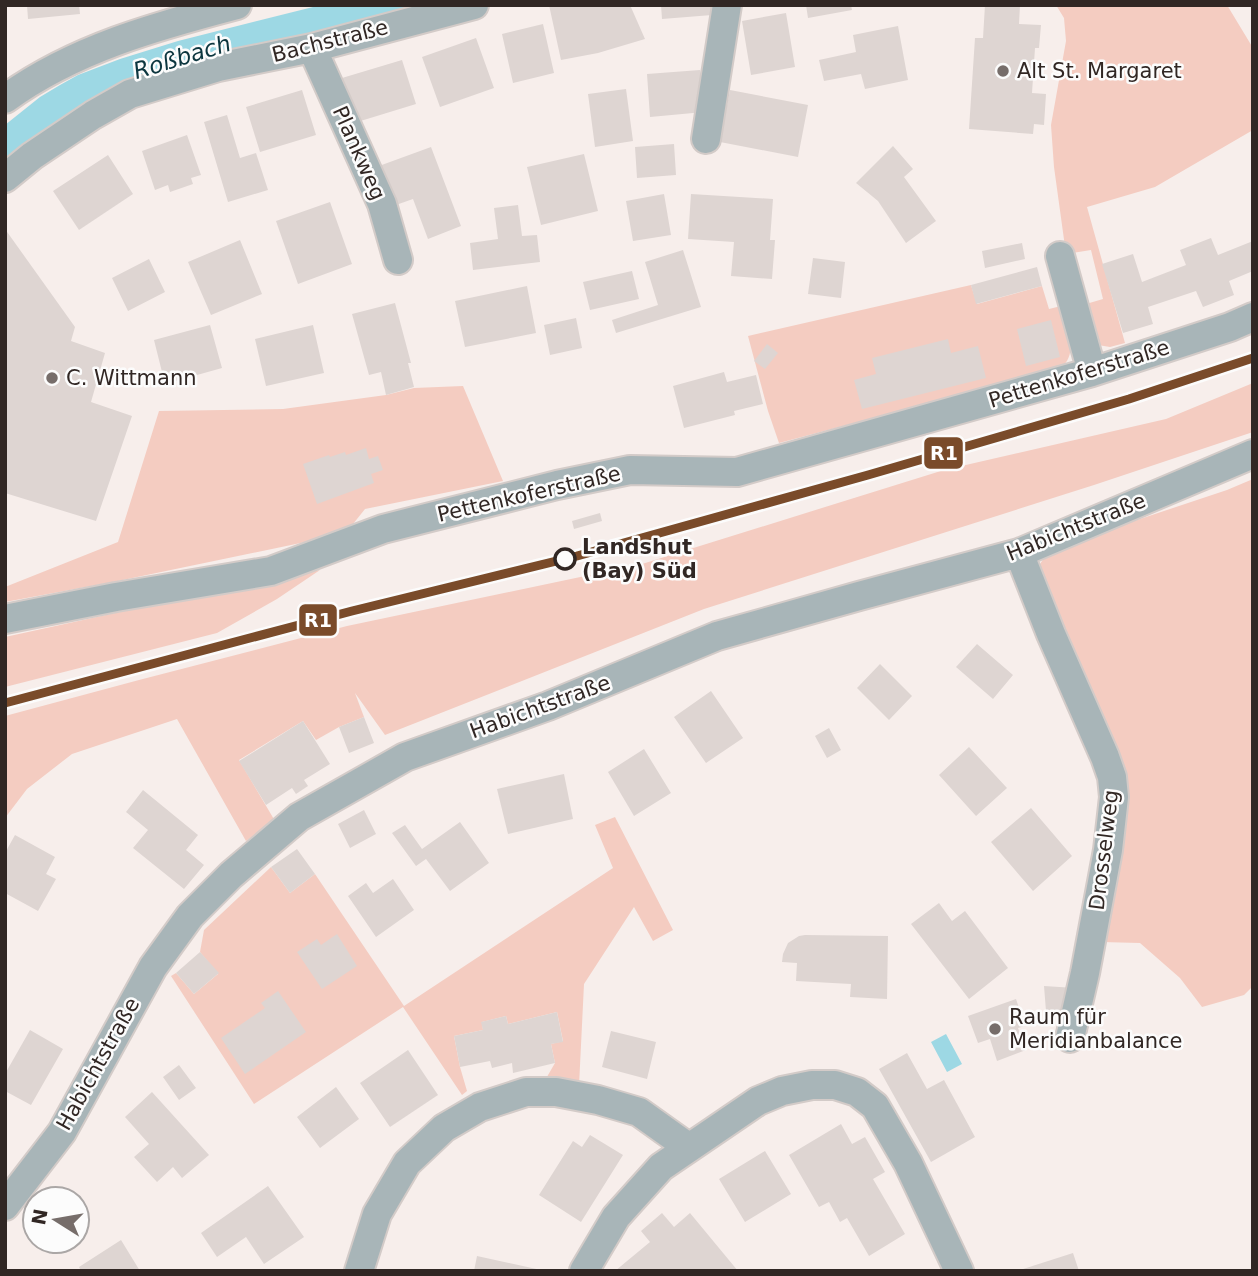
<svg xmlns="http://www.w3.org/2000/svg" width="1258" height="1276" font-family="'DejaVu Sans',sans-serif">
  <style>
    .green { fill: #f4ccc1 }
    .water { fill: #9dd8e4 }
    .building { fill: #ded5d2 }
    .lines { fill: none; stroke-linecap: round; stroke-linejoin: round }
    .minor-casing { stroke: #d3cbc8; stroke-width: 32 }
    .minor { stroke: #a8b5b8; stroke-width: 28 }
    .rail-1-casing { stroke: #fcfcfc; stroke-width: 14 }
    .rail-1 { stroke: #7a4b2a; stroke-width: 9 }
    .poi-dot { fill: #766d6a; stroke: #fcfcfc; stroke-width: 2.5 }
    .stop-dot { fill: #fcfcfc; stroke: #312724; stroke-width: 3.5 }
    .labels { text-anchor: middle; stroke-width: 5; stroke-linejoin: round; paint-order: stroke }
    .street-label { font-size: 21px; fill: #312724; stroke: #fcfcfc }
    .poi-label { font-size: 21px; fill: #312724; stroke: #fcfcfc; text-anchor: start }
    .stop-label { font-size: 21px; font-weight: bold; fill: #312724; stroke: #fcfcfc; text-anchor: start }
    .water-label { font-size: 23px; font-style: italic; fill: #0c363f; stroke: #fcfcfc }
    .line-badge { stroke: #fcfcfc; stroke-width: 2.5 }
    .badge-label { font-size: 19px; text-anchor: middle; font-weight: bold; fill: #fff }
  </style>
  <rect width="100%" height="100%" fill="#f7eeeb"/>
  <!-- green -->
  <path class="green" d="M1056 5H1227L1253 48V130L1155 187 1087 207 1125 343 1110 347 1098 345 1086 304 1103 299 1091 250 1066 254 1054 167 1051 125 1066 41 1064 18Z
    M971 285 977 304 1042 286 1049 309 1061 306C1066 326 1080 352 1061 368L779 443 768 411 748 336Z
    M1253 383V432L1094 485 704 609 385 735 355 693 364 717 339 727 316 740 303 721 239 760 275 821 246 841 177 719 72 754 27 789 5 818V716L139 680 347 626 642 564 944 470 1166 419Z
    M463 386 503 481 365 509 353 524 315 540 118 581 5 602V587L118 542 159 411 283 409 386 395 414 388Z
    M1253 479V986L1244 995 1202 1007 1180 978 1140 943 1101 942 1114 797 1039 589 1040 564 1050 549 1227 490Z
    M320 570 277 599 217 633 5 687V637L280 577Z
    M615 817 673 930 653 941 634 907 584 984 579 1086 544 1082 555 1063 551 1044 563 1041 557 1012 508 1024 506 1016 482 1022 483 1030 454 1036 460 1067 467 1091 462 1095 403 1007 254 1104 171 976 176 973 194 994 218 974 200 952 204 930 271 867 290 893 315 874 404 1006 613 868 595 825Z"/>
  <!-- water -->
  <path class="water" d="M321 5H438L223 58 21 150 5 160V125L40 97 60 85 78 75 120 59 178 41Z
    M946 1034 962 1064 947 1072 931 1042Z"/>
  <!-- building -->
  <path class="building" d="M27 5H79L80 14 28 19Z
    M549 5H630L645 39 598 53 561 60Z
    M661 5H711L712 15 662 19Z
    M806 5H851L852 10 808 18Z
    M985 5H1020L1019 24 1041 25 1039 48H1035L1032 93 1046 94 1044 125 1034 124 1033 134 969 129 975 38H983Z
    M786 13 795 67 751 75 742 21Z
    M543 24 554 73 513 83 502 34Z
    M898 26 908 80 865 89 861 74 824 81 819 60 856 52 853 35Z
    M476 38 494 88 440 107 422 57Z
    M402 60 416 104 354 123 342 78Z
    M700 70 704 112 650 117 647 74Z
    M626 89 633 141 595 147 588 94Z
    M302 90 316 135 260 152 246 107Z
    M730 90 808 105 798 157 720 142Z
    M227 115 240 158 256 153 268 190 228 202 204 122Z
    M187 135 201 175 191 178 193 184 170 192 168 185 155 190 142 151Z
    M674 144 676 175 637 178 635 147Z
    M893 146 913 169 904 177 936 221 906 243 878 201 856 183Z
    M431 147 461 226 428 239 413 199 393 206 379 166Z
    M584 154 598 211 541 225 527 167Z
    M108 155 133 194 79 230 53 191Z
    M664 194 671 235 633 241 626 201Z
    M691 194 773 199 770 240H775L772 279 731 276 734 242 688 239Z
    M330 202 352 264 298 284 276 221Z
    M518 205 522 236 537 235 540 262 473 270 470 243 498 239 494 208Z
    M5 229 75 327 71 341 105 353 91 402 132 416 96 521 5 493Z
    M1211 238 1218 255 1253 241V271L1229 281 1234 295 1203 307 1196 291 1148 307 1153 324 1123 333 1102 264 1133 254 1142 282 1186 265 1180 250Z
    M240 240 262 294 211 315 188 262Z
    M1022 243 1025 259 985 268 982 251Z
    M683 250 701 307 616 333 612 320 658 305 645 262Z
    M813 258 845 262 841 298 808 294Z
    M149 259 165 292 128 311 112 278Z
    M1037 267 1042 286 976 304 971 285Z
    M632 271 639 299 590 310 583 282Z
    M527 286 536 333 465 347 455 301Z
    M395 303 411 363H408L414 387 386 395 381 372 369 375 352 314Z
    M576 318 582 348 550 355 544 325Z
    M1051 320 1060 357 1026 366 1017 329Z
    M210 325 222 368 165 384 154 340Z
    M313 325 324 373 266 386 255 339Z
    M948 339 951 353 978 346 986 378 862 409 854 380 876 374 872 358Z
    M767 344 778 353 765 369 754 361Z
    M724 372 727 382 756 375 763 404 734 411 735 415 684 428 673 386Z
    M366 448 369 459 378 456 383 470 371 474 374 483 317 504 303 464 329 455 330 457 345 452 346 455Z
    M600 513 602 521 574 529 572 521Z
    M977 644 1013 675 993 699 956 667Z
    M880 664 912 696 889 720 857 688Z
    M711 691 743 738 706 763 674 717Z
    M364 717 374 743 349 753 339 727Z
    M303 721 330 764 304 780 308 786 296 794 292 788 266 805 239 761Z
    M829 728 841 750 827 758 815 736Z
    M969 747 1007 788 976 816 939 775Z
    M644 749 671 793 634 816 608 772Z
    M564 774 573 819 508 834 497 789Z
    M143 790 198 835 186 850 204 865 184 889 133 848 148 830 126 812Z
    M1031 808 1072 856 1033 891 991 842Z
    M364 810 376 834 350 848 338 824Z
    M460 822 489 863 450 891 426 859 416 866 392 833 405 825 422 849Z
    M15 835 55 857 46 874 56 879 38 911 5 893V853Z
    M297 849 315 874 290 893 271 867Z
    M393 879 414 910 376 937 348 896 366 883 373 893Z
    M939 903 952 921 965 911 1008 968 969 999 911 924Z
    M337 934 357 966 322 989 297 952 317 939 321 945Z
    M805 935 888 936 887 999 850 997 851 984 796 981 797 963 782 962 783 954 788 943 799 936Z
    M200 952 219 973 194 994 176 973Z
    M1044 986 1075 988 1070 1015 1046 1011Z
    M278 991 306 1032 245 1074 221 1038 265 1008 261 1003Z
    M1016 999 1025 1026 1018 1028 1026 1050 997 1061 990 1039 978 1043 968 1016Z
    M557 1012 563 1042 551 1044 555 1063 513 1073 512 1063 492 1068 490 1061 460 1067 454 1036 483 1030 481 1022 506 1016 508 1024Z
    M30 1030 63 1049 31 1105 5 1091V1074Z
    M611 1031 656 1042 647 1079 602 1067Z
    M408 1050 438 1095 390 1127 360 1083Z
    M907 1053 927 1089 944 1080 975 1137 931 1162 879 1069Z
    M179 1065 196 1088 179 1100 163 1077Z
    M336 1087 359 1119 320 1148 297 1117Z
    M152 1092 209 1155 182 1178 173 1167 157 1182 134 1157 149 1144 125 1117Z
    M841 1124 852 1144 865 1137 885 1172 873 1179 905 1234 869 1256 847 1218 840 1222 829 1202 819 1207 789 1155Z
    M590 1135 623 1155 581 1222 539 1195 573 1141 582 1147Z
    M765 1151 791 1194 745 1222 719 1179Z
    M268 1186 304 1237 264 1264 246 1237 217 1257 201 1233Z
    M35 1205V1230L23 1220Z
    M662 1213 674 1227 690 1213 738 1271H615L650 1242 641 1231Z
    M121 1240 140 1271H81L79 1267Z
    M1073 1253 1079 1271H1020V1270Z
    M477 1256 541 1270V1271H474Z"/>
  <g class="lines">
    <!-- minor casing -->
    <g class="minor-casing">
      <path id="minor" d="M312 48 382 204 398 260
        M5 99C73 49 157 26 237 5
        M706 139 727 5
        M5 178 32 156 93 115 130 94 218 67 312 48 474 5
        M1060 256 1092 372
        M1019 553 1051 634 1105 757 1112 777 1114 797 1108 850 1085 973 1070 1038
        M5 619 116 597 271 571 383 529 557 485 630 470 737 472 1092 372 1230 327 1253 317
        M5 1206 62 1132 153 967 190 916 231 875 299 817 405 757 548 706 717 636 859 596 1019 553 1253 454
        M359 1271 377 1214 407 1163 444 1128 480 1107 526 1092H556L598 1100 639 1112 688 1147
        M584 1271 616 1217 661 1167 758 1101 782 1091 812 1085H835L857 1092 875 1106 908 1163 959 1271"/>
    </g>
    <!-- minor -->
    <use href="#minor" class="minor"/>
    <!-- rail-1 casing -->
    <g class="rail-1-casing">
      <path id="rail-1" d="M5 703 352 611 577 556 868 475 1129 399 1253 358"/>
    </g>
    <!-- rail-1 -->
    <use href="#rail-1" class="rail-1"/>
  </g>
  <!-- markers -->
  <g class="poi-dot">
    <circle cx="1003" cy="71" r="7"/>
    <circle cx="52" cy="378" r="7"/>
    <circle cx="995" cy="1029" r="7"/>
  </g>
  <circle class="stop-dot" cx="565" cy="559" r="10"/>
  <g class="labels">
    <!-- street labels -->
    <g class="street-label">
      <text transform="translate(330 41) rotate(-14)" y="7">Bachstraße</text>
      <text transform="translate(359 153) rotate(66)" y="7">Plankweg</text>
      <text transform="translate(1079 374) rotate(-17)" y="7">Pettenkoferstraße</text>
      <text transform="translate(529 494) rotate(-13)" y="7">Pettenkoferstraße</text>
      <text transform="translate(1076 527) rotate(-22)" y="7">Habichtstraße</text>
      <text transform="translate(540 707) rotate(-20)" y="7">Habichtstraße</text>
      <text transform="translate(1104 850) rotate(-83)" y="7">Drosselweg</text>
      <text transform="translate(98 1064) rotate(-61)" y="7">Habichtstraße</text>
    </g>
    <!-- poi labels -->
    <g class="poi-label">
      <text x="1017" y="78">Alt St. Margaret</text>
      <text x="66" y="385">C. Wittmann</text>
      <text x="1009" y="1024">Raum für<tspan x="1009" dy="24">Meridianbalance</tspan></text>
    </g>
    <!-- stop labels -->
    <g class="stop-label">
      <text x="582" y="554">Landshut<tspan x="582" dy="24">(Bay) Süd</tspan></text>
    </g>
    <!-- water labels -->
    <g class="water-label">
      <text transform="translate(182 57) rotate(-17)" y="8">Roßbach</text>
    </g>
  </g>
  <g class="line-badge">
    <rect x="923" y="436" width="41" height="34" rx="7" fill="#7a4b2a"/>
    <rect x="298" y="603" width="40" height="34" rx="7" fill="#7a4b2a"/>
  </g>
  <g class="badge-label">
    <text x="944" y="460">R1</text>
    <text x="318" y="627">R1</text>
  </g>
  <!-- border -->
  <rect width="1258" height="1276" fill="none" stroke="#312724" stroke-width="14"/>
  <!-- north arrow -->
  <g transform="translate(56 1220) rotate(281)"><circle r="33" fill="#fcfcfc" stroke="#aba7a6" stroke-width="2"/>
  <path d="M0-5L12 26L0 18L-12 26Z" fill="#766d6a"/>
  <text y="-10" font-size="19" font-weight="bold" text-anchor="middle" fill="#312724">N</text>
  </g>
</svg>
